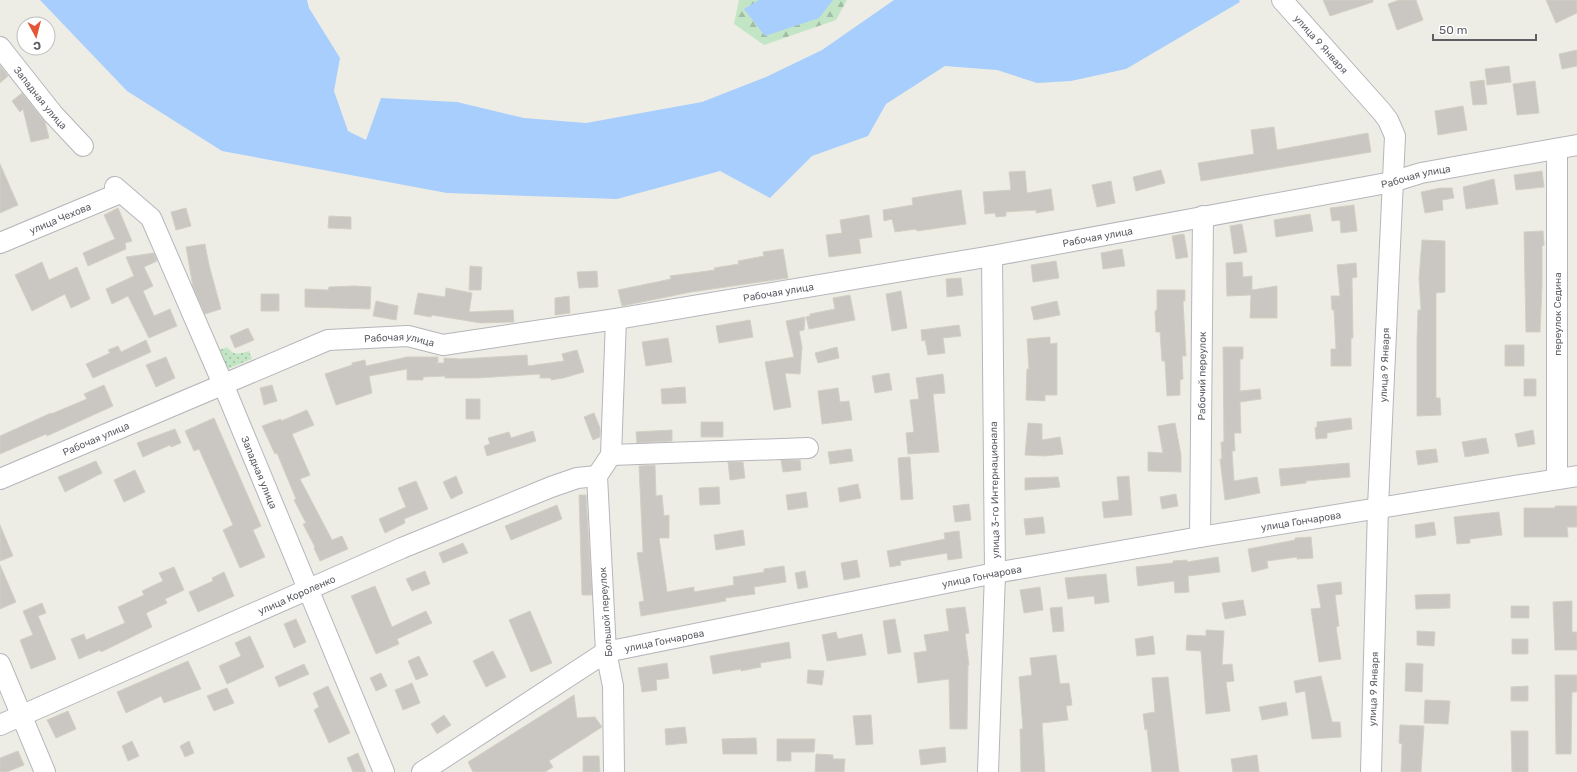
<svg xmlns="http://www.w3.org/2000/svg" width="1577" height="772" font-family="Rubik,sans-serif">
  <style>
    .forest { fill: url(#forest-firs) }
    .park { fill: url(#park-dots) }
    .water { fill: #a7cefc }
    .building { fill: #cac7c2; stroke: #d3d0c3 }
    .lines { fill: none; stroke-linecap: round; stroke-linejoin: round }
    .minor-casing { stroke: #b5b6bb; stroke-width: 22 }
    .minor { stroke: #fff; stroke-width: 20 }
    .labels { text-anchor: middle; stroke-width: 3; stroke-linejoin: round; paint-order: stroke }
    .street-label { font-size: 10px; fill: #5d5f65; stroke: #fff }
  </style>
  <defs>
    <pattern id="forest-firs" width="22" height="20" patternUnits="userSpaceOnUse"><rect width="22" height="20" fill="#c2e5c6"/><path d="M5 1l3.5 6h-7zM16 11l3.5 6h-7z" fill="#a1bda4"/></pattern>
    <pattern id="park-dots" width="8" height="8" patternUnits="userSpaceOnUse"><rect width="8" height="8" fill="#c2e5c6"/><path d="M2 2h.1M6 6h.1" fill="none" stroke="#a1bda4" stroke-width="1.8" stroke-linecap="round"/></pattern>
  </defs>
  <rect width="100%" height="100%" fill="#eeede5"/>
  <!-- forest -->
  <path class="forest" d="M739 0H847L836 20 764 45 734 24Z"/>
  <!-- park -->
  <path class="park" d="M227 347C233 356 240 354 249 351L252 359 225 370 217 351Z"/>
  <!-- water -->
  <path class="water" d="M40 0H307L309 8 340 58 334 91 348 131 366 140 381 98 457 102 524 118 586 123 702 102 766 77 822 50 894 0H1239L1240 2 1126 69 1071 81 1037 83 997 70 945 66 886 104 868 136 812 156 770 198 720 171 617 199 447 193 222 151 127 91Z
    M759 0H833L819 18 765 36 744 9Z"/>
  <!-- building -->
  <path class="building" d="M1323 0H1373V2L1330 16Z
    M1399 0H1416L1423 20 1397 30 1388 4Z
    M1546 0H1577V13L1556 23Z
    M1577 50V66L1562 69 1559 54Z
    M0 66 8 76 0 83Z
    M1509 66 1511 82 1487 85 1485 69Z
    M1484 80 1487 104 1473 105 1470 82Z
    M1535 81 1539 113 1517 115 1513 84Z
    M22 93 45 122 49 138 31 142 23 109 20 112 12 101Z
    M1463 106 1467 130 1438 135 1435 111Z
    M1274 127 1277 150 1368 133 1371 152 1201 181 1198 163 1254 154 1251 130Z
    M0 164 18 205 0 213Z
    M1161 170 1165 183 1136 191 1133 177Z
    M1025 171 1027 193 1051 189 1054 210 1036 213V210L1006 212V216L996 217 995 213 985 214 983 192 1011 190 1009 172Z
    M1542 171 1544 187 1516 190 1514 175Z
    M1494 179 1498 204 1466 209 1463 187Z
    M1111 181 1115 203 1097 207 1092 185Z
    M1440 188H1452L1454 198 1442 200 1443 210 1425 213 1421 192Z
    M961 190 966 224 917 231 916 229 895 232 892 219 884 221 883 210 913 205 912 198Z
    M1354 205 1357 231 1341 233 1340 220 1332 221 1330 208Z
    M118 208 132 241 125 243 126 249 88 266 83 253 115 239 104 215Z
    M186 208 191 226 176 230 171 212Z
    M1310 214 1313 231 1276 237 1274 220Z
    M869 215 872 237 859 239 861 253 829 257 826 235 842 233 840 220Z
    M329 216 351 217V229L328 228Z
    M1242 224 1247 252 1234 254 1230 226Z
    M1543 231 1544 245 1542 246V286L1540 332H1526L1524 232Z
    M1184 234 1188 257 1176 259 1172 236Z
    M1422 240 1445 241V292L1436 293V398H1440L1441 415 1417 416V340L1418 310H1421L1419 278Z
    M205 244 209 265 221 309 205 314 193 287 186 247Z
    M783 249 788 278 691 292 622 306 618 290 671 279 670 276 715 270 714 268 739 264 738 261 764 256 763 252Z
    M1122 249 1125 266 1103 269 1101 253Z
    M154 253 157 261 144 267 153 286 143 291 154 316 170 309 177 326 149 338 128 296 112 304 106 289 134 276 126 257Z
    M1056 261 1059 278 1033 282 1031 265Z
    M42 262 49 280 77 267 90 299 71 308 65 294 32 311 15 275Z
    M1242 262 1243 277 1252 276V290L1277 286V318H1250L1251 295 1227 296 1226 263Z
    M1356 263 1357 277 1352 278 1353 338H1351V366H1331V349H1336L1334 310H1332L1331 296H1340L1337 265Z
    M470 266 482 267 481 290H469Z
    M597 271 598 287 579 288 577 272Z
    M961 278 963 295 947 297 946 279Z
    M355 286 371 287 370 309 305 307V289L328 290 329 287Z
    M446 288 472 293 469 312 513 310 514 322 481 323 432 315 431 317 414 314 418 293 445 297Z
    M1157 290H1185V301H1183L1186 356H1182L1183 379 1180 380V395L1167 396 1165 361H1162L1160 332H1156L1155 311 1157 310Z
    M901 291 907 328 892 331 886 294Z
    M261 294H279V311H261Z
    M850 295 855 320 809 329 806 317 810 316V314L835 309 833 298Z
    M569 296 570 313 555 315V298Z
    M376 301 398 306 396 320 373 316Z
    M1057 301 1060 315 1034 320 1031 307Z
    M805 317 804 330 799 331 802 347 800 374 785 373 791 407 774 410 765 362 794 357 786 321Z
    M750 320 753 337 719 343 716 326Z
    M959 325 961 336 943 338 945 353 928 355 925 340 922 341 921 330Z
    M248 328 254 340 235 348 230 336Z
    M1050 337V344L1057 343V395H1045V401L1026 400 1027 369H1029L1027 339Z
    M668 338 672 362 646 366 642 342Z
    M146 340 151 352 93 378 86 364 110 353 108 350 118 346 121 352Z
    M1505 345H1524V366H1505Z
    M837 347 839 358 818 363 815 353Z
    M1223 347H1243V359H1240V391L1260 389 1261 399 1240 402 1241 433H1234L1235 451H1232L1234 481 1257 477 1260 493 1225 500 1220 459H1222L1221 442H1224Z
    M577 350 584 372 563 378 551 380V378H540V374L478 378H445V376L423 377V380H407V369L369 376 372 393 336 405 325 374 352 365V363L365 360 366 366 407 357H438V363H436H444V358L461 359 527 355 528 366 564 361 562 354Z
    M166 357 175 378 156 387 146 365Z
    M889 373 892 390 875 393 872 376Z
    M943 374 945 393 933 394 939 452 908 454 906 433 914 432 910 400 919 399 916 378Z
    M1524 379H1536V396H1524Z
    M104 385 113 406 47 436 46 434 0 454V436L51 413V414L87 399 84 394Z
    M272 385 277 401 264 405 260 388Z
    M685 387 686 403 662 404 661 389Z
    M838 388 840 402 849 401 852 420 822 424 818 391Z
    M466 399H480V419H466Z
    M307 410 314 425 292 434 310 475 300 479 332 540 342 536 348 549 320 561 314 548 315 547 303 524 306 523 294 500 296 499 277 453 275 454 262 426 281 419V421Z
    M594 413 600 428V437L593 440 584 417Z
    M214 418 261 526 253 530 265 557 240 568 223 530 233 525 199 449 194 451 185 431Z
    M1351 418 1352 429 1327 433V438L1316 439 1315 428 1317 427V422Z
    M701 422H723V437H701Z
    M1028 423 1042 424V440L1060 437 1063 454 1045 456 1025 455Z
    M1175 423 1181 455V472L1148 471V452L1163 453 1158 426Z
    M175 429 181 443 171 447 170 445 143 457 137 443Z
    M672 430V441L637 443 636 432Z
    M1533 430 1535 444 1518 447 1515 434Z
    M533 431 536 441 487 456 484 446 490 444 488 438 509 432 511 438Z
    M1486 438 1489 453 1465 457 1462 442Z
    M851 449 853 461 830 464 828 452Z
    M1436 449 1438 462 1418 465 1416 451Z
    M910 457 913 499 901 500 898 458Z
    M781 460H800L801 470 783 472Z
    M96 461 102 473 65 492 58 477Z
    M728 462H743L745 478 730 480Z
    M1349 463 1350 477 1306 481V483L1281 486 1279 469Z
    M655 465 656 496 662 495 664 516 669 515V538H659L667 592 694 587V592L734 585 733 577 764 572V569L784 566 786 582 754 587 755 594 725 598 726 601 641 616 639 602 644 601 637 553 643 552 639 466Z
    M135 470 145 492 124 502 114 480Z
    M456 476 463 493 451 499 443 482Z
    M1129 476 1132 515 1104 518 1102 502 1119 500 1117 477Z
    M1058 477 1060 487 1025 490V478Z
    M416 481 428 509 404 519 405 523 385 533 379 519 406 507 398 488Z
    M858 484 861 498 840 502 838 488Z
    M719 487 720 504 700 505 699 488Z
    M806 492 808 507 788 510 786 495Z
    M1176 494 1178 506 1162 509 1160 497Z
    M579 495H586L592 595H582Z
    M969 504 971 520 955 522 953 506Z
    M557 505 562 519 511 540 505 526Z
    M1555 506H1577V527H1567L1568 537H1524V508H1555Z
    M1499 512 1502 535 1470 539V543L1457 544 1454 517Z
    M1043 517 1045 533 1026 535 1024 519Z
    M1434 522 1436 535 1416 538 1415 525Z
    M0 525 13 556 0 561Z
    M743 530 745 545 716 550 714 535Z
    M959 531 962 558 948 560 947 553 900 561 901 565 890 567 887 551 945 539 944 533Z
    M1311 537 1313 558 1297 559V557L1267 561 1268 568 1252 572 1248 549 1295 540V538Z
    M463 543 468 553 443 563 439 553Z
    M1218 557 1220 572 1188 576 1189 592 1175 593 1174 581 1138 586 1136 567 1173 563V561L1187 560V562Z
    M857 560 860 577 844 580 841 563Z
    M0 565 16 602 0 609Z
    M174 567 184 590 165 599 167 603 146 613 152 627 101 652 100 650 79 659 71 639 84 634 86 640 125 623 118 607 144 595 142 591 163 581 159 573Z
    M425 571 430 584 412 591 406 579Z
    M805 571 808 587 798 589 795 573Z
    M224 572 234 596 198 612 189 592 213 581 212 578Z
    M1106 574 1109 602 1095 604 1094 596 1068 599 1065 578Z
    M1341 582 1342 594 1335 595 1339 626 1336 627 1341 659 1319 662 1311 609 1321 608 1317 585Z
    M375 586 392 627 426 611 432 623 397 639 399 644 376 654 351 596Z
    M1040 587 1043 610 1024 613 1020 590Z
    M1450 594V608L1416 609 1415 595Z
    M1243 600 1246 615 1225 619 1222 603Z
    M1572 601V632H1577V650H1555L1553 602Z
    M42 603 46 613 38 616 56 659 31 669 20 640 33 635 23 611Z
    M1511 606H1529V618H1511Z
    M965 607 969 633 965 634 969 665H968L967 729H950L949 679 918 683 914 653 927 651 924 635 949 631 946 609Z
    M1062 607 1064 631 1053 632 1050 608Z
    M530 611 552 663 531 672 509 620Z
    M296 619 306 642 294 648 284 624Z
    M895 619 901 652 888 654 883 621Z
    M1206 630 1224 631 1222 665 1232 664 1234 681 1226 682 1230 711 1206 714 1201 651 1186 650 1187 635 1206 636Z
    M1417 631 1435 632 1434 646 1417 645Z
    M836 632 838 639 862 634 866 655 827 661 822 635Z
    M250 636 264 667 227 684 219 666 241 656 235 643Z
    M1153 636 1155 654 1137 656 1135 639Z
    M1512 639H1528V654H1512Z
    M789 642 791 658 760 663 761 667 741 671V669L713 674 710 656Z
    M493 651 506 677 486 687 473 661Z
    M1056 655 1060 684 1069 683 1072 705 1066 706 1068 720 1042 723 1045 772H1021L1020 729H1023L1019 677 1032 675 1030 658Z
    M419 656 428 675 416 680 408 661Z
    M188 661 201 689 164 703 161 696 126 713 117 692Z
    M667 663 669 678 656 680 657 690 642 692 638 668Z
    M1406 663 1423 664 1422 692 1405 691Z
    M304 664 309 674 279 687 275 677Z
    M808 670 824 671 822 685 807 683Z
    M381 673 387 686 376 691 370 678Z
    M1555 675H1577V692H1572L1571 754H1556Z
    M1321 676 1332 722H1340L1341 737 1312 739 1305 691 1296 693 1294 681Z
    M1168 677 1179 772H1152L1147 729 1145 730 1143 714 1155 712 1152 678Z
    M412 683 420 703 403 710 395 690Z
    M328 686 350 733 329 743 314 710 319 707 313 693Z
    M1528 686V701H1511V687Z
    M227 688 234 703 214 711 207 696Z
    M574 695 577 718 595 717 602 727 549 761 553 767 545 772H473L468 762Z
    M1425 700 1450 701 1448 724 1424 723Z
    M1286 702 1288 715 1262 720 1259 707Z
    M68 711 76 729 56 738 47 720Z
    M444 715 451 725 437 734 431 724Z
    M871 715 873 744 856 745 853 716Z
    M1400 725 1424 726 1421 772H1401L1402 744 1399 743Z
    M685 727 687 743 666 745 665 729Z
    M1511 731H1528V772H1512Z
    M756 738 757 754H723L722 739Z
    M777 739H815L814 752H791V761H777Z
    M132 741 139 756 128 761 122 746Z
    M189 741 194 753 185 757 180 746Z
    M945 747 946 762 921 765 919 750Z
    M18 751 24 765 7 772H0V758Z
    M358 753 366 772H353L347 758Z
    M816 754 833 755V759H845L844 772H815Z
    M1257 755 1259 772H1233L1231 759Z
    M583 756H599L600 772H583Z"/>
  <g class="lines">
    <!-- minor casing -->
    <g class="minor-casing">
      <g id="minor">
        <path id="s1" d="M1282 0 1382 112 1388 120 1395 136 1378 507 1371 772"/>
        <path id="s2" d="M0 47 53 114 83 146"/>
        <path d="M1557 149V478"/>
        <path id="s3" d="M115 187 151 218 223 384 384 772"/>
        <path id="s4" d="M0 243 120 193"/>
        <path d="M611 455 808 448"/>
        <path id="s5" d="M0 479 328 340 408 336 443 345 616 319 992 256 1392 182 1421 173 1577 145"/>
        <path id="s6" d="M1200 537 1203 216"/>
        <path d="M0 664 45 772"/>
        <path id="s7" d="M0 725 402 548 551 487 577 478 597 476"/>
        <path id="s8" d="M422 772 606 652 995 573 1200 537 1577 476"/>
        <path d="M614 772 613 686 606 652 597 476 611 455 616 319"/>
        <path d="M988 772 995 573 992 256"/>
      </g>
    </g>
    <!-- minor -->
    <use href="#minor" class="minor"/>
  </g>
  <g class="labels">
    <!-- street labels -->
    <g class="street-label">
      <text dy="4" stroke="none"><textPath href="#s1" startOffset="59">улица 9 Января</textPath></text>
      <text dy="4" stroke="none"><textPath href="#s2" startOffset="65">Западная улица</textPath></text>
      <text dy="4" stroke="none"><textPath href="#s5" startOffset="1460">Рабочая улица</textPath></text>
      <text dy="4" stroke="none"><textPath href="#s4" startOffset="65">улица Чехова</textPath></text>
      <text dy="4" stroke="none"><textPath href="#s5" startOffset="1136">Рабочая улица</textPath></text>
      <text dy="4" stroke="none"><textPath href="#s5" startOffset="812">Рабочая улица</textPath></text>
      <text transform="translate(1557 314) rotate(-90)" y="4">переулок Седина</text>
      <text dy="4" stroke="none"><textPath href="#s5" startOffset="428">Рабочая улица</textPath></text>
      <text transform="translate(1384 365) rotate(-88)" y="4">улица 9 Января</text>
      <text dy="4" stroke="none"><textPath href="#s6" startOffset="161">Рабочий переулок</textPath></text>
      <text dy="4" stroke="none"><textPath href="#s5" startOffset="104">Рабочая улица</textPath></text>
      <text dy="4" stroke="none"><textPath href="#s3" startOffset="324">Западная улица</textPath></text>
      <text transform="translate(994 490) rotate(-91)" y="4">улица 3-го Интернационала</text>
      <text dy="4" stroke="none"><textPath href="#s8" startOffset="927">улица Гончарова</textPath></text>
      <text dy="4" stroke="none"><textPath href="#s8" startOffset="603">улица Гончарова</textPath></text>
      <text dy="4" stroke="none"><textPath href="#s7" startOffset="324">улица Короленко</textPath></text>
      <text transform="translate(605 612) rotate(-94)" y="4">Большой переулок</text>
      <text dy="4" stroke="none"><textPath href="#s8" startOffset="279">улица Гончарова</textPath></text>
      <text transform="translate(1373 689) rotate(-88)" y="4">улица 9 Января</text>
    </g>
  </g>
  <!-- north arrow -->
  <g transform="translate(36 36) rotate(173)"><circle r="19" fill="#ffffff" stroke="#bebfc1"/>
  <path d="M0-3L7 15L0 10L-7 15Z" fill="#e35636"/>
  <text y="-6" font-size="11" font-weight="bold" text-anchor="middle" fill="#5d5f65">С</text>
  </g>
  <!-- scale -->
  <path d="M1433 34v6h103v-6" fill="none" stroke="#5d5f65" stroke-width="2"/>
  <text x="1439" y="34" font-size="12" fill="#5d5f65" stroke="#ffffff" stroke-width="3" paint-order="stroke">50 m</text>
</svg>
